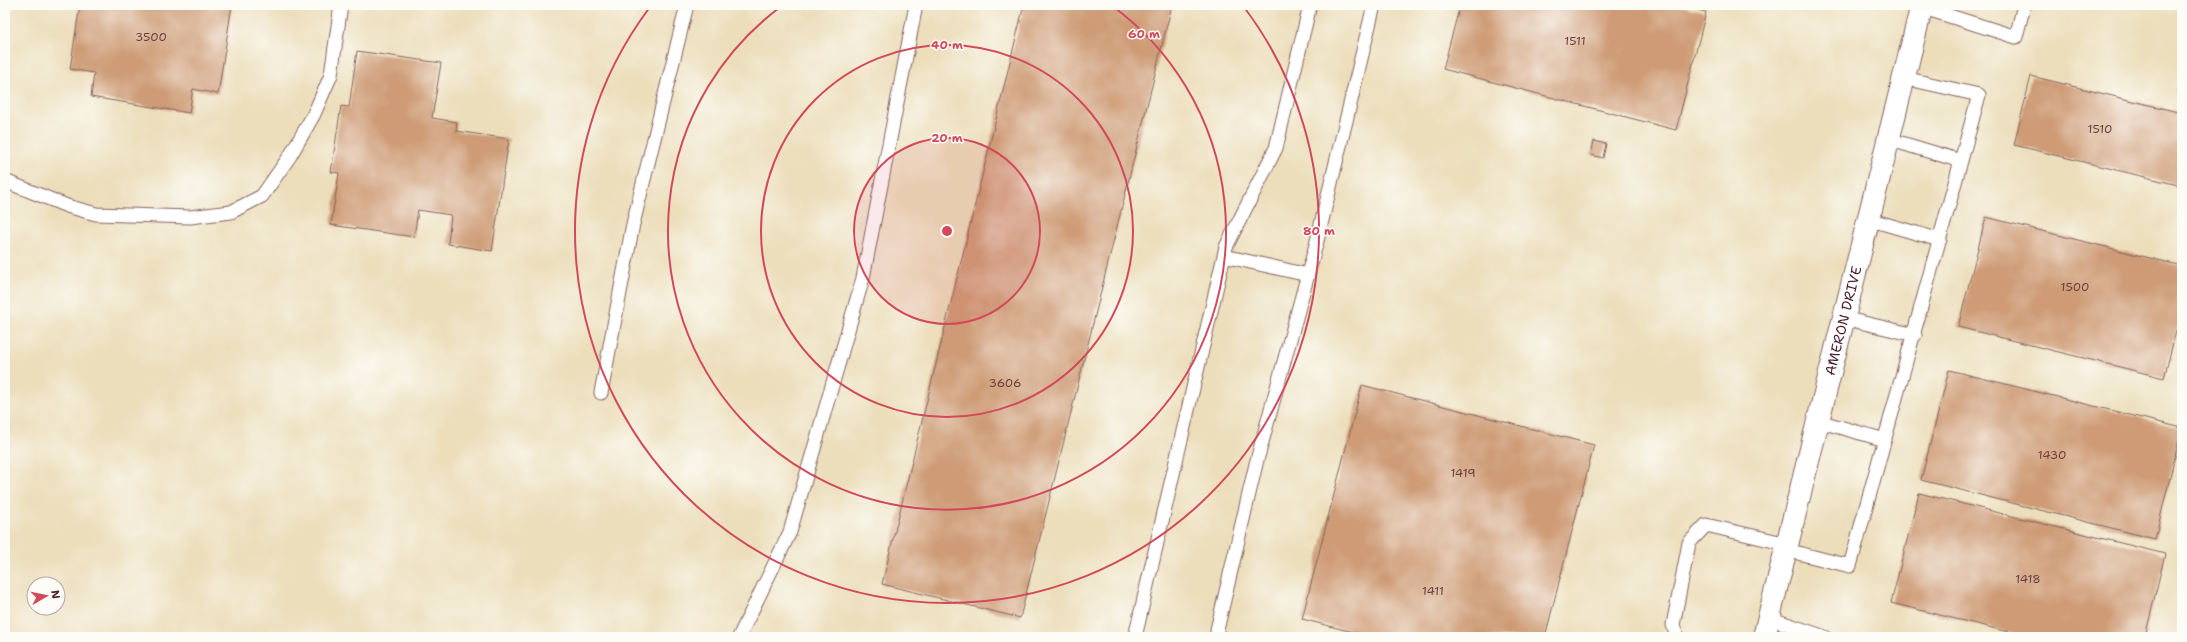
<svg xmlns="http://www.w3.org/2000/svg" width="2187" height="642" font-family="'Shantell Sans',sans-serif">
  <style>
    .building { fill: #ce9b76 }
    .lines { fill: none; stroke-linecap: round; stroke-linejoin: round }
    .service-casing { stroke: #83625d; stroke-width: 15 }
    .minor-casing { stroke: #83625d; stroke-width: 24 }
    .service { stroke: #fff; stroke-width: 13 }
    .minor { stroke: #fff; stroke-width: 22 }
    .ring { fill: none; stroke: #d1495b; stroke-width: 2 }
    .labels { text-anchor: middle; stroke-width: 3; stroke-linejoin: round; paint-order: stroke }
    .number-label { font-size: 12px; fill: #6b3e3e }
    .street-label { font-size: 14px; fill: #4a1f2b; stroke: #fdfcf7 }
    .centre { fill: #d1495b; stroke: #fdfcf7; stroke-width: 2 }
    .ring-label { font-size: 12px; text-anchor: middle; font-weight: bold; fill: #d1495b; stroke: #fdfcf7; stroke-width: 3; stroke-linejoin: round; paint-order: stroke }
  </style>
  <rect width="100%" height="100%" fill="#fdfcf7"/>
  <filter id="ink" filterUnits="userSpaceOnUse"><feTurbulence type="fractalNoise" baseFrequency=".025" numOctaves="2"/><feDisplacementMap in="SourceGraphic" scale="8" xChannelSelector="R" yChannelSelector="G"/><feConvolveMatrix kernelMatrix="1 2 1 2 8 2 1 2 1" color-interpolation-filters="sRGB"/></filter>
  <filter id="wash" filterUnits="userSpaceOnUse"><feTurbulence type="fractalNoise" baseFrequency=".012" numOctaves="4" result="noise"/><feDisplacementMap in="SourceGraphic" scale="16" xChannelSelector="R" yChannelSelector="G"/><feGaussianBlur stdDeviation="0.9" result="paint"/><feColorMatrix in="noise" values="0 0 0 0 0 0 0 0 0 0 0 0 0 0 0 0 0 1.4 0 .05"/><feComposite in="paint" operator="in"/></filter>
  <g filter="url(#wash)">
    <rect width="100%" height="100%" fill="#ecdebb"/>
    <g id="blocks">
      <!-- building -->
      <path class="building" d="M80 5H232L218 94 193 89 189 113 91 97 94 73 70 69Z
        M1024 5H1172L1020 618 882 584Z
        M1460 5H1677L1706 12 1676 130 1443 69Z
        M357 51 441 63 432 118 457 122 456 131 509 139 492 251 448 244 451 215 418 210 414 237 331 225 339 173 331 172 341 106 349 107Z
        M2031 76 2182 113V169L2178 185 2014 145Z
        M2181 77H2182V96L2177 95Z
        M1594 141 1606 144 1603 158 1591 155Z
        M1986 217 2182 266V308L2164 378 1958 327Z
        M1949 370 2182 428 2155 539 1921 480Z
        M1362 385 1594 445 1545 637H1372L1302 619Z
        M1919 493 2165 554 2145 637H2029L1891 603Z"/>
    </g>
  </g>
  <g filter="url(#ink)">
    <use href="#blocks" fill-opacity="0" stroke="#83625d" stroke-width="1"/>
    <g class="lines">
      <!-- service casing -->
      <g class="service-casing">
        <path id="service" d="M1921 7 2016 37 2024 5
          M1888 139 1961 161
          M5 181 67 206 96 214 190 217 231 212 262 196 290 156 314 114 331 75 341 5
          M1868 219 1940 240
          M1224 256 1308 275
          M1843 318 1915 335
          M601 393 633 224 687 5
          M1818 421 1885 440
          M1786 550 1850 566 1979 95 1904 78
          M1769 618 1825 637
          M1217 630 1256 464 1317 241 1374 5
          M739 637 790 532 863 278 916 5
          M1135 637 1226 247 1276 148 1310 5
          M1677 637 1673 625 1689 543 1706 525 1787 544"/>
      </g>
      <!-- minor casing -->
      <g class="minor-casing">
        <g id="minor">
          <path id="s1" d="M1764 637 1922 5"/>
        </g>
      </g>
      <!-- service -->
      <use href="#service" class="service"/>
      <!-- minor -->
      <use href="#minor" class="minor"/>
    </g>
  </g>
  <!-- distance rings -->
  <circle cx="947" cy="231" r="93" fill="#d1495b" fill-opacity=".12"/>
  <g class="ring">
    <circle cx="947" cy="231" r="93"/>
    <circle cx="947" cy="231" r="186"/>
    <path d="M1111 5A279 279 0 1 1 783 5"/>
    <path d="M1244 7A372 372 0 1 1 650 7"/>
  </g>
  <g class="labels">
    <!-- number labels -->
    <g class="number-label">
      <text x="151" y="41">3500</text>
      <text x="1575" y="45">1511</text>
      <text x="2100" y="133">1510</text>
      <text x="2075" y="291">1500</text>
      <text x="1005" y="387">3606</text>
      <text x="2052" y="459">1430</text>
      <text x="1463" y="477">1419</text>
      <text x="2028" y="583">1418</text>
      <text x="1433" y="595">1411</text>
    </g>
    <!-- street labels -->
    <g class="street-label">
      <text dy="5" stroke="none"><textPath href="#s1" startOffset="326">AMERON DRIVE</textPath></text>
    </g>
  </g>
  <circle cx="947" cy="231" r="6" class="centre"/>
  <g class="ring-label">
    <text x="1144" y="38">60 m</text>
    <text x="947" y="49">40 m</text>
    <text x="947" y="142">20 m</text>
    <text x="1319" y="235">80 m</text>
  </g>
  <!-- margin -->
  <rect width="2187" height="642" fill="none" stroke="#fdfcf7" stroke-width="20"/>
  <!-- north arrow -->
  <g transform="translate(46 596) rotate(81)"><circle r="19" fill="#fdfcf7" stroke="#b5a4a5"/>
  <path d="M0-3L7 15L0 10L-7 15Z" fill="#d1495b"/>
  <text y="-6" font-size="11" font-weight="bold" text-anchor="middle" fill="#4a1f2b">N</text>
  </g>
</svg>
